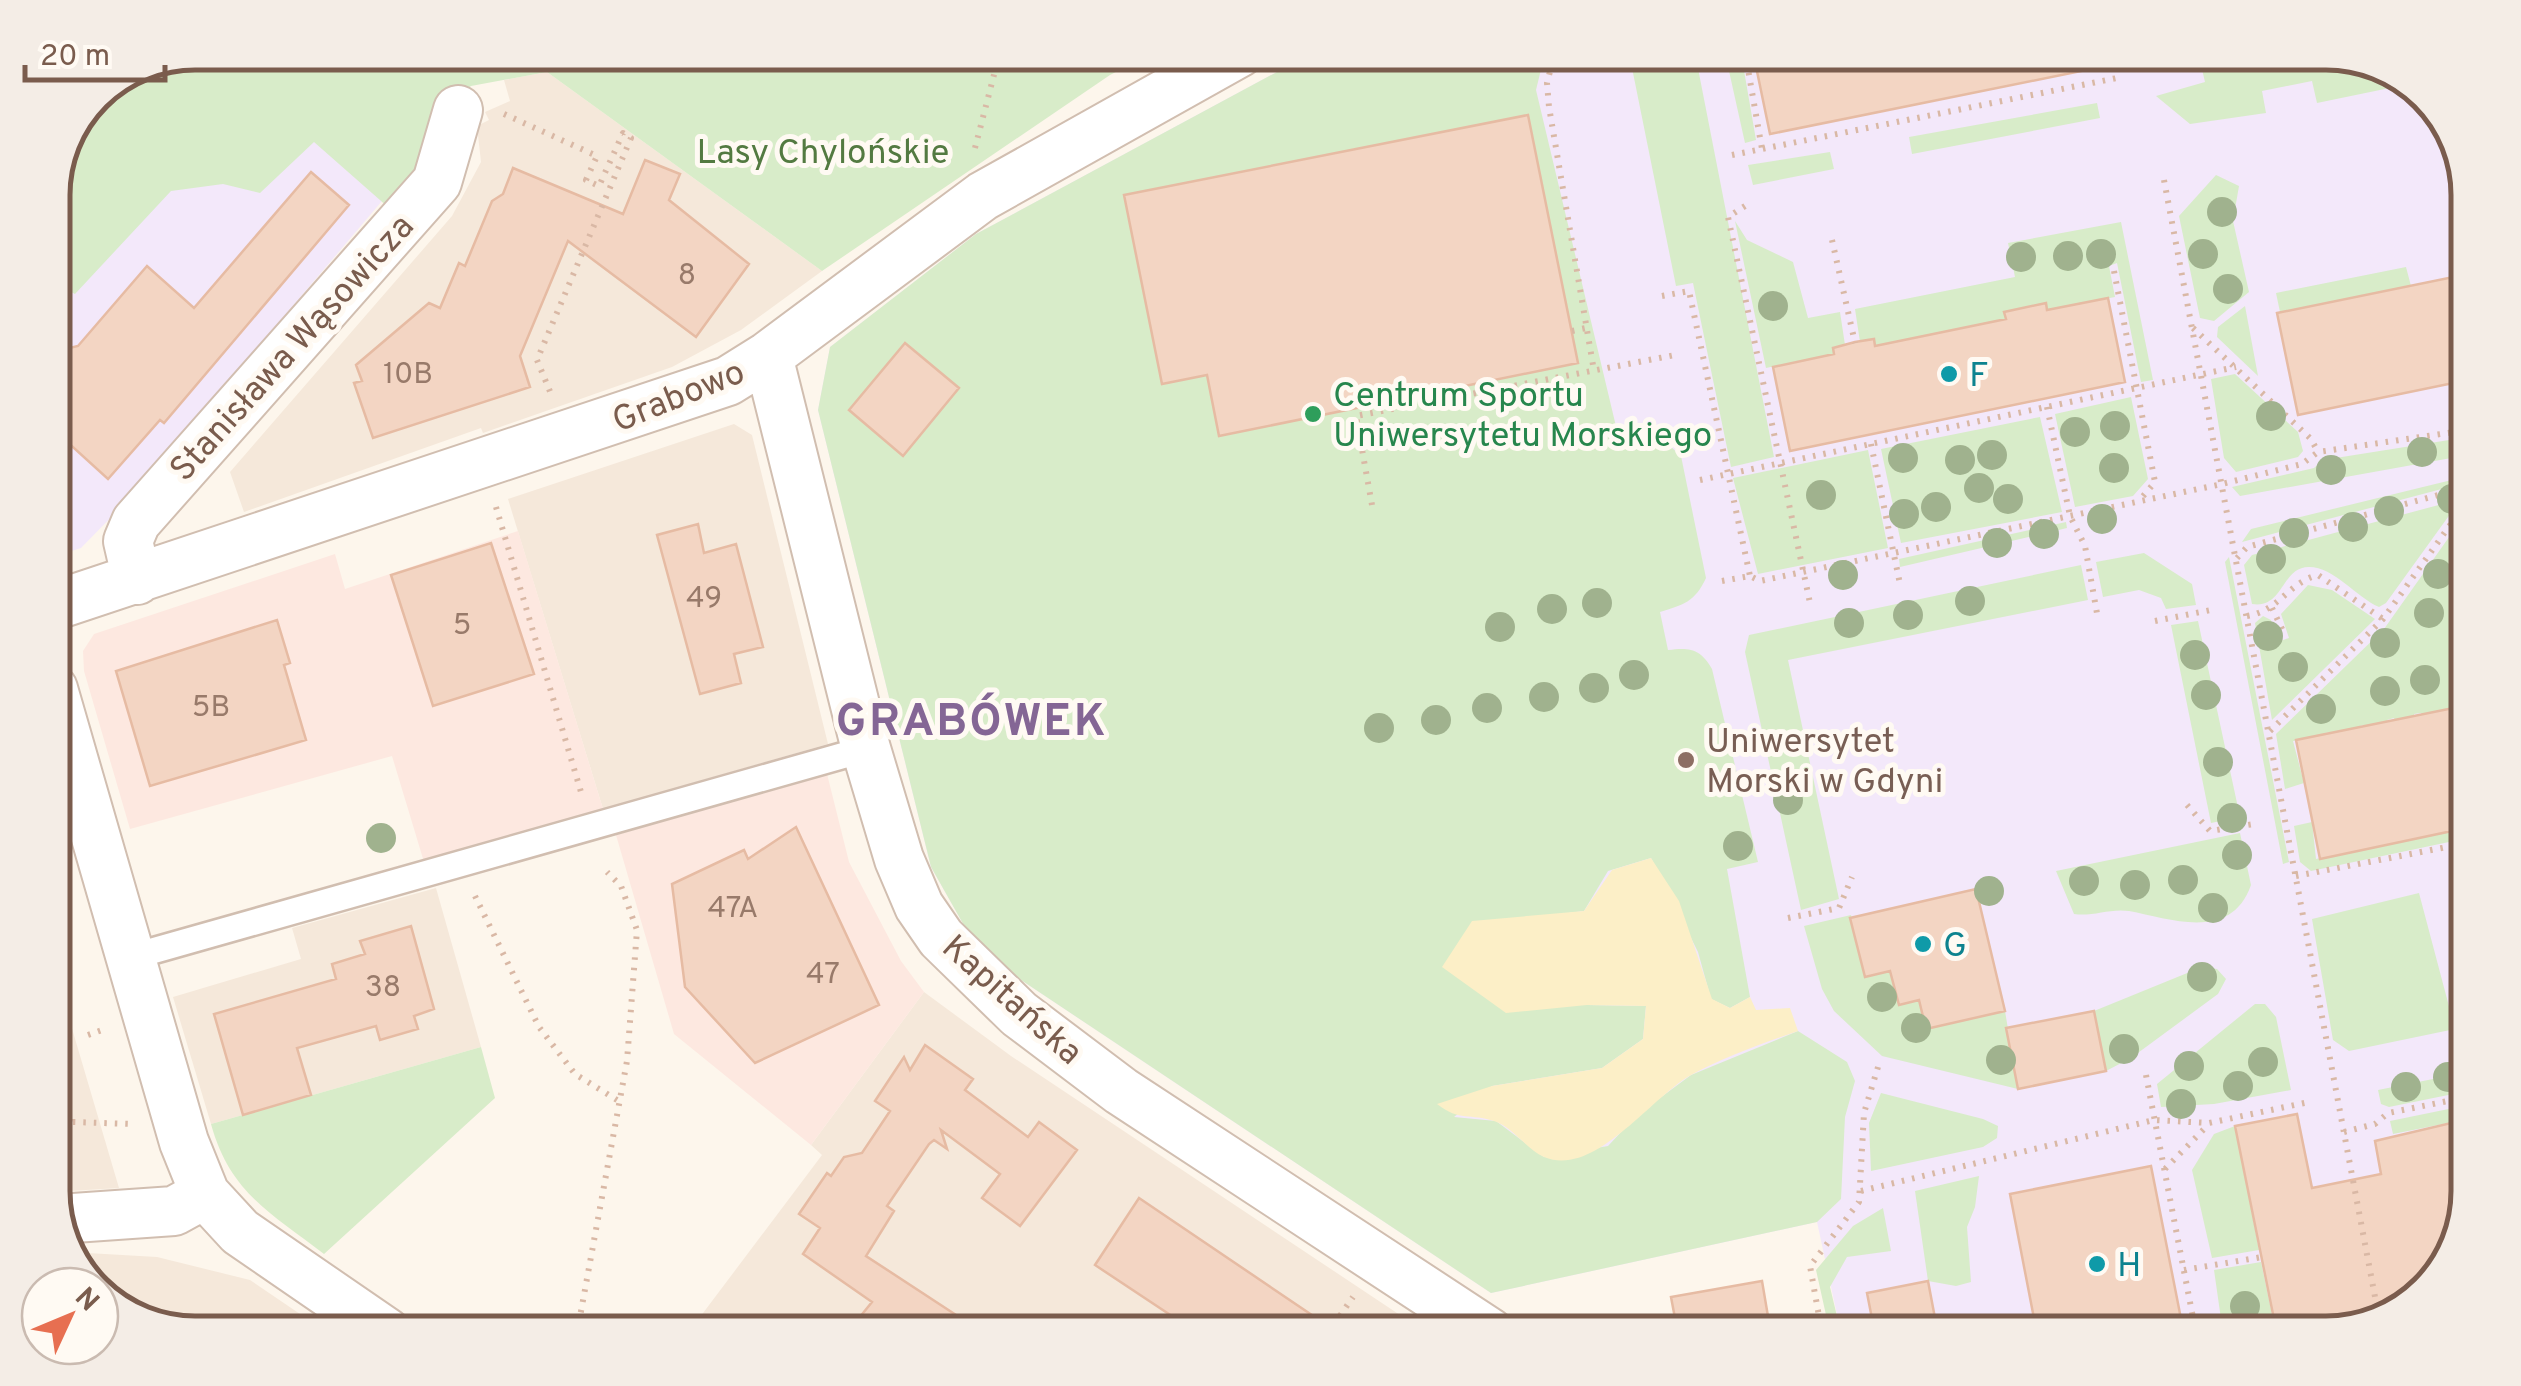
<svg xmlns="http://www.w3.org/2000/svg" width="2521" height="1386" font-family="Overpass,sans-serif">
  <style>
    .residential { fill: #f5e8da }
    .commercial { fill: #fde8e0 }
    .education { fill: #f3e8fa }
    .green { fill: #d8ecc9 }
    .sand { fill: #fcefc7 }
    .building { fill: #f3d5c3; stroke: #e6bba3; stroke-width: 2.5 }
    .lines { fill: none; stroke-linecap: round; stroke-linejoin: round }
    .service-casing { stroke: #d1beb0; stroke-width: 30 }
    .minor-casing { stroke: #d1beb0; stroke-width: 52 }
    .path { stroke: #d9b8a5; stroke-width: 6; stroke-dasharray: 2.5 8; stroke-linecap: butt }
    .service { stroke: #fff; stroke-width: 25 }
    .minor { stroke: #fff; stroke-width: 48 }
    .tree { fill: #a0b28e }
    .culture-dot { fill: #0f9aa8; stroke: #fffaf3; stroke-width: 4 }
    .leisure-dot { fill: #2e9e5b; stroke: #fffaf3; stroke-width: 4 }
    .education-dot { fill: #8d6e63; stroke: #fffaf3; stroke-width: 4 }
    .labels { text-anchor: middle; stroke-width: 10; stroke-linejoin: round; paint-order: stroke }
    .number-label { font-size: 30px; fill: #987a6a }
    .park-label { font-size: 35px; fill: #537a41; stroke: #fffaf3 }
    .street-label { font-size: 35px; fill: #7a5c4d; stroke: #fffaf3 }
    .culture-label { font-size: 35px; fill: #0d838f; stroke: #fffaf3; text-anchor: start }
    .leisure-label { font-size: 35px; fill: #27864d; stroke: #fffaf3; text-anchor: start }
    .education-label { font-size: 35px; fill: #785e54; stroke: #fffaf3; text-anchor: start }
    .district-label { font-size: 45px; font-weight: bold; letter-spacing: 2.5px; fill: #846695; stroke: #fffaf3 }
    .rim { fill: none; stroke: #7a5c4d; stroke-width: 5 }
  </style>
  <rect width="100%" height="100%" fill="#fdf6ec"/>
  <!-- residential -->
  <path class="residential" d="M547 72 822 271 741 330 672 367 483 433 481 428 244 512 230 472 452 216 481 162 477 126 489 120 485 112 510 101 504 80Z
    M734 424 752 435 828 744 603 809 508 499Z
    M436 888 481 1047 211 1124 173 997 301 959 292 928Z
    M53 964 119 1188 53 1192Z
    M924 992 1011 1056 1427 1333H688L822 1155 811 1145Z
    M70 1252 157 1257 250 1280 328 1333H195L131 1319 100 1286 76 1270Z"/>
  <!-- commercial -->
  <path class="commercial" d="M518 531 603 809 424 862 392 756 130 829 84 671 83 651 94 634 335 554 345 589Z
    M827 774 849 862 901 961 924 992 811 1145 674 1034 616 835Z"/>
  <!-- education -->
  <path class="education" d="M2326 52 2390 67 2445 116 2468 186V1191L2454 1255 2327 1333H1841L1817 1222 1491 1293 1018 978 966 929 931 867 818 410 830 347 976 234 1312 53Z
    M195 53 405 174 127 501 81 548 53 557V186L95 94Z"/>
  <!-- green -->
  <path class="green" d="M2198 52C2264 52 2356 38 2409 84L2317 103 2312 81 2262 91 2266 113 2190 124 2156 96 2205 82Z
    M195 53H1153L1110 75 822 271 547 72 471 86 431 118 422 165 389 208 314 142 260 193 223 184 171 191 75 294 53 283V186L95 94Z
    M1312 53H1545L1536 90 1619 439 1659 436 1681 456 1706 578C1695 602 1683 605 1660 612L1668 650C1690 647 1701 649 1712 669L1758 862 1727 869 1750 997 1730 1008 1711 999 1698 952 1651 858 1608 871 1584 911 1529 918 1587 1005 1646 1006 1643 1039 1602 1068 1492 1086 1454 1117 1496 1121 1544 1157 1608 1146 1637 1115 1691 1075 1798 1031 1847 1062 1855 1081 1845 1117 1841 1199 1817 1222 1491 1293 1018 978 966 929 931 867 818 410 830 347 976 234Z
    M1629 53H1695L1774 457 1731 467 1693 283 1676 286Z
    M1725 53H1741L1756 140 1745 143Z
    M2097 103 2100 118 1912 154 1909 137Z
    M1830 152 1834 169 1753 185 1748 165Z
    M2216 175 2239 186 2233 221 2249 292 2214 321 2200 318 2179 216Z
    M1735 221 1747 240 1793 262 1808 318 1840 312 1845 345 1833 347 1834 354 1766 368Z
    M2121 222 2153 380 2141 382 2117 263 2109 266 2115 297 2047 310 2046 304 2005 313 2006 319 1875 346 1874 339 1860 342 1855 309 2015 277 2008 243Z
    M2406 267 2411 286 2280 312 2276 293Z
    M2245 306 2258 376 2217 337 2218 327Z
    M2235 374 2298 432 2303 451 2298 457 2236 472 2224 458 2211 379Z
    M2131 397 2148 479 2133 496 2075 507 2055 414Z
    M2040 417 2062 512 1901 543 1881 449Z
    M2468 437V455L2240 496 2232 487 2314 468 2323 460Z
    M1868 450 1888 548 1758 574 1733 478Z
    M2468 476V482L2242 542 2251 529Z
    M2461 499 2386 603 2379 607C2356 597 2334 567 2309 567 2281 567 2284 609 2252 604L2244 565 2252 555Z
    M2066 522 2067 528 1900 567 1899 559Z
    M2459 523 2468 566V729L2460 731 2458 707 2423 717 2421 713 2414 714V719L2396 723 2394 718 2387 720V724L2365 729 2363 725 2334 736 2332 732 2325 733 2326 738 2293 741 2304 783 2285 789 2276 734 2384 629Z
    M2144 553 2192 584 2196 605 2166 609 2161 598 2139 590 2103 597 2096 562Z
    M2229 557 2289 862 2283 864 2225 562Z
    M2081 565 2088 600 1788 660 1839 899 1801 910 1745 652 1749 635Z
    M2308 585 2332 590 2375 619 2272 720 2255 623 2263 616 2271 620 2275 643 2289 638 2281 614Z
    M2198 621 2240 817 2211 823 2171 625Z
    M2312 822 2316 859 2468 823V838L2311 871 2300 862 2294 826Z
    M2240 833 2251 885C2231 942 2171 919 2129 911 2110 908 2092 917 2074 914L2056 871Z
    M2419 893 2455 1029 2349 1051 2333 1040 2312 919Z
    M1851 915 1865 976 1890 971 1899 1005 1919 1000 1927 1029 2005 1011 2018 1089 1882 1056 1834 1011 1822 989 1804 926Z
    M2202 967 2217 969 2226 979 2218 994 2131 1058 2106 1071 2094 1011Z
    M2255 1004H2265L2276 1017 2291 1090 2214 1104 2161 1107 2157 1084Z
    M481 1047 495 1098 324 1254C271 1213 230 1193 211 1124Z
    M2468 1072V1091L2389 1107 2381 1104 2378 1090Z
    M1881 1093 1983 1119 1998 1126 1997 1138 1983 1147 1871 1171 1869 1123Z
    M2468 1105V1119L2393 1134 2390 1121Z
    M2235 1126 2259 1250 2212 1258 2192 1170 2214 1134Z
    M1979 1176 1975 1207 1967 1227 1971 1282 1956 1286 1928 1281 1915 1191Z
    M1883 1208 1891 1251 1847 1257 1830 1287 1841 1333H1830L1816 1270 1853 1226Z
    M2261 1262 2276 1333H2223L2214 1270Z"/>
  <!-- sand -->
  <path class="sand" d="M1651 858 1679 901 1712 999 1730 1008 1750 997 1756 1010 1790 1008 1798 1031C1763 1043 1724 1057 1691 1075 1650 1098 1595 1178 1544 1157 1526 1149 1513 1127 1494 1121 1470 1113 1460 1122 1437 1104L1492 1086 1602 1068 1643 1039 1646 1006 1587 1005 1506 1013 1442 967 1472 921 1584 911 1612 870Z"/>
  <!-- building -->
  <path class="building" d="M1753 52H2084L2086 70 1770 134Z
    M1528 115 1578 363 1219 436 1207 375 1162 384 1124 195Z
    M645 160 680 174 669 200 749 264 696 337 568 241 520 356 530 387 373 438 354 383 362 381 356 365 429 303 440 308 459 263 465 266 492 201 503 194 513 168 623 214Z
    M311 172 349 205 164 423 160 420 108 479 53 429V352L78 346 147 266 194 308Z
    M2468 274V380L2298 415 2277 313Z
    M2108 298 2125 382 1790 451 1773 367 1834 354 1833 348 1855 342 1874 339 1875 346 2006 319 2004 312 2046 303 2047 310Z
    M905 343 959 388 903 456 849 410Z
    M698 524 704 553 736 544 763 647 734 654 741 683 700 694 657 535Z
    M491 543 534 674 433 706 391 575Z
    M277 620 290 663 284 665 306 740 150 786 116 671Z
    M2468 705V823L2451 827 2452 831 2320 859 2296 740Z
    M796 827 879 1005 755 1063 685 987 672 884 744 850 748 859Z
    M1976 889 2005 1011 1926 1029 1919 1000 1899 1005 1890 971 1865 977 1850 918Z
    M411 926 434 1009 414 1016 418 1029 380 1040 376 1026 297 1048 311 1095 243 1115 214 1014 336 979 332 964 365 954 360 941Z
    M2094 1011 2106 1071 2018 1089 2006 1028Z
    M925 1045 973 1079 965 1090 1028 1137 1039 1122 1077 1150 1020 1226 982 1198 1000 1174 941 1130 947 1149 934 1140 929 1144 887 1206 894 1211 866 1256 985 1334H846L872 1302 803 1254 820 1228 799 1214 827 1173 831 1176 844 1157 862 1153 890 1111 875 1101 904 1057 910 1070Z
    M2297 1114 2312 1188 2381 1174 2375 1141 2468 1119V1191L2454 1255 2405 1310 2327 1334H2277L2235 1126Z
    M2151 1166 2184 1334H2037L2010 1194Z
    M1139 1198 1340 1334H1199L1095 1265Z
    M1762 1281 1771 1334H1678L1671 1297Z
    M1928 1281 1938 1334H1875L1867 1293Z"/>
  <g class="lines">
    <!-- service casing -->
    <g class="service-casing">
      <path id="service" d="M131 957 866 749"/>
    </g>
    <!-- minor casing -->
    <g class="minor-casing">
      <path id="minor" d="M768 356 866 749 899 859 919 906 941 938 1019 1014 1121 1091 1490 1333
        M137 580 128 541 136 522 437 182 458 110
        M53 606 728 381 768 356 983 196 1240 52
        M53 689 184 1142 205 1194 240 1232 387 1333
        M59 1219 174 1211 205 1194"/>
    </g>
    <!-- path -->
    <path class="path" d="M980 52 995 71 1004 52
      M1555 52 1547 83 1549 107 1594 371
      M1745 52 1762 149
      M504 114 597 156 586 180 599 186 623 133 631 138 537 360 551 394
      M975 148 995 71
      M1732 155 2117 78
      M2164 180 2379 1318
      M1745 206 1728 217 1810 603
      M1832 240 1855 343
      M2114 271 2155 482 2139 501
      M1662 296 1689 291 1750 576
      M2193 328 2311 439 2318 452
      M1572 331 1586 328
      M2047 407 2070 516 2085 546 2098 619
      M1871 444 1900 584
      M1700 480 2236 367
      M1372 505 1356 416 1675 355
      M496 507 581 792
      M2237 558 2247 547 2468 487
      M1722 581 1750 576 1760 581 2222 484 2302 464 2318 452 2468 430
      M2272 608 2283 631
      M2247 616C2279 611 2289 582 2318 575L2383 619
      M2155 621 2216 609
      M2270 731 2383 619 2468 500
      M2187 805 2210 831 2254 824
      M2296 876 2468 843
      M475 896 539 1027 575 1074 617 1100
      M1788 918 1839 908 1852 877
      M53 920 71 914
      M88 1035 105 1029
      M2146 1075 2196 1333
      M53 1129 73 1122 132 1124
      M53 1131 62 1174
      M2344 1132 2375 1124 2388 1113 2468 1097
      M2165 1169 2209 1124
      M1861 1191 2154 1120 2209 1123 2309 1102
      M2184 1270 2262 1257
      M577 1333 627 1061 637 930 621 886 607 872
      M1328 1333 1353 1297
      M1822 1333 1810 1266 1859 1202 1864 1113 1878 1067"/>
    <!-- service -->
    <use href="#service" class="service"/>
    <!-- minor -->
    <use href="#minor" class="minor"/>
  </g>
  <!-- trees -->
  <g class="tree">
    <circle cx="2222" cy="212" r="15"/>
    <circle cx="2101" cy="254" r="15"/>
    <circle cx="2203" cy="254" r="15"/>
    <circle cx="2068" cy="256" r="15"/>
    <circle cx="2021" cy="257" r="15"/>
    <circle cx="2228" cy="289" r="15"/>
    <circle cx="1773" cy="306" r="15"/>
    <circle cx="2271" cy="416" r="15"/>
    <circle cx="2115" cy="426" r="15"/>
    <circle cx="2075" cy="432" r="15"/>
    <circle cx="2422" cy="452" r="15"/>
    <circle cx="1992" cy="455" r="15"/>
    <circle cx="1903" cy="458" r="15"/>
    <circle cx="1960" cy="460" r="15"/>
    <circle cx="2114" cy="468" r="15"/>
    <circle cx="2331" cy="470" r="15"/>
    <circle cx="1979" cy="488" r="15"/>
    <circle cx="1821" cy="495" r="15"/>
    <circle cx="2008" cy="499" r="15"/>
    <circle cx="2452" cy="499" r="15"/>
    <circle cx="1936" cy="507" r="15"/>
    <circle cx="2389" cy="511" r="15"/>
    <circle cx="1904" cy="514" r="15"/>
    <circle cx="2102" cy="519" r="15"/>
    <circle cx="2353" cy="527" r="15"/>
    <circle cx="2294" cy="533" r="15"/>
    <circle cx="2044" cy="534" r="15"/>
    <circle cx="1997" cy="543" r="15"/>
    <circle cx="2271" cy="559" r="15"/>
    <circle cx="2438" cy="574" r="15"/>
    <circle cx="1843" cy="575" r="15"/>
    <circle cx="1970" cy="601" r="15"/>
    <circle cx="1597" cy="603" r="15"/>
    <circle cx="1552" cy="609" r="15"/>
    <circle cx="2429" cy="613" r="15"/>
    <circle cx="1908" cy="615" r="15"/>
    <circle cx="1849" cy="623" r="15"/>
    <circle cx="1500" cy="627" r="15"/>
    <circle cx="2268" cy="636" r="15"/>
    <circle cx="2385" cy="643" r="15"/>
    <circle cx="2195" cy="655" r="15"/>
    <circle cx="2293" cy="667" r="15"/>
    <circle cx="1634" cy="675" r="15"/>
    <circle cx="2425" cy="680" r="15"/>
    <circle cx="1594" cy="688" r="15"/>
    <circle cx="2385" cy="691" r="15"/>
    <circle cx="2206" cy="695" r="15"/>
    <circle cx="1544" cy="697" r="15"/>
    <circle cx="1487" cy="708" r="15"/>
    <circle cx="2321" cy="709" r="15"/>
    <circle cx="1436" cy="720" r="15"/>
    <circle cx="1379" cy="728" r="15"/>
    <circle cx="2218" cy="762" r="15"/>
    <circle cx="1788" cy="800" r="15"/>
    <circle cx="2232" cy="818" r="15"/>
    <circle cx="381" cy="838" r="15"/>
    <circle cx="1738" cy="846" r="15"/>
    <circle cx="2237" cy="855" r="15"/>
    <circle cx="2183" cy="880" r="15"/>
    <circle cx="2084" cy="881" r="15"/>
    <circle cx="2135" cy="885" r="15"/>
    <circle cx="1989" cy="891" r="15"/>
    <circle cx="2213" cy="908" r="15"/>
    <circle cx="2202" cy="977" r="15"/>
    <circle cx="1882" cy="997" r="15"/>
    <circle cx="1916" cy="1028" r="15"/>
    <circle cx="2124" cy="1049" r="15"/>
    <circle cx="2001" cy="1060" r="15"/>
    <circle cx="2263" cy="1062" r="15"/>
    <circle cx="2189" cy="1066" r="15"/>
    <circle cx="2448" cy="1077" r="15"/>
    <circle cx="2238" cy="1086" r="15"/>
    <circle cx="2406" cy="1087" r="15"/>
    <circle cx="2181" cy="1104" r="15"/>
    <circle cx="2245" cy="1306" r="15"/>
  </g>
  <!-- markers -->
  <g class="culture-dot">
    <circle cx="1949" cy="374" r="10"/>
    <circle cx="1923" cy="944" r="10"/>
    <circle cx="2097" cy="1264" r="10"/>
  </g>
  <circle class="leisure-dot" cx="1313" cy="414" r="10"/>
  <circle class="education-dot" cx="1686" cy="760" r="10"/>
  <g class="labels">
    <!-- number labels -->
    <g class="number-label">
      <text x="687" y="284">8</text>
      <text x="408" y="383">10B</text>
      <text x="704" y="607">49</text>
      <text x="462" y="634">5</text>
      <text x="211" y="716">5B</text>
      <text x="733" y="917">47A</text>
      <text x="823" y="983">47</text>
      <text x="383" y="996">38</text>
    </g>
    <!-- park labels -->
    <g class="park-label">
      <text x="823" y="163">Lasy Chylońskie</text>
    </g>
    <!-- street labels -->
    <g class="street-label">
      <text transform="translate(291 347) rotate(-48)" y="12">Stanisława Wąsowicza</text>
      <text transform="translate(678 395) rotate(-22)" y="12">Grabowo</text>
      <text transform="translate(1013 999) rotate(42)" y="12">Kapitańska</text>
    </g>
    <!-- culture labels -->
    <g class="culture-label">
      <text x="1969" y="386">F</text>
      <text x="1943" y="956">G</text>
      <text x="2117" y="1276">H</text>
    </g>
    <!-- leisure labels -->
    <g class="leisure-label">
      <text x="1333" y="406">Centrum Sportu<tspan x="1333" dy="40">Uniwersytetu Morskiego</tspan></text>
    </g>
    <!-- education labels -->
    <g class="education-label">
      <text x="1706" y="752">Uniwersytet<tspan x="1706" dy="40">Morski w Gdyni</tspan></text>
    </g>
    <!-- district labels -->
    <g class="district-label">
      <text x="972" y="735">GRABÓWEK</text>
    </g>
  </g>
  <!-- crop -->
  <path d="M0 0H2521V1386H0ZM195 70H2326A125 125 0 0 1 2451 195V1191A125 125 0 0 1 2326 1316H195A125 125 0 0 1 70 1191V195A125 125 0 0 1 195 70Z" fill="#f4ede6" fill-rule="evenodd"/>
  <path class="rim" d="M195 70H2326A125 125 0 0 1 2451 195V1191A125 125 0 0 1 2326 1316H195A125 125 0 0 1 70 1191V195A125 125 0 0 1 195 70Z"/>
  <!-- north arrow -->
  <g transform="translate(70 1316) rotate(46)"><circle r="48" fill="#fffaf3" stroke="#cabbb1" stroke-width="2.5"/>
  <path d="M0-8L18 38L0 25L-18 38Z" fill="#e76f51"/>
  <text y="-15" font-size="28" font-weight="bold" text-anchor="middle" fill="#7a5c4d">N</text>
  </g>
  <!-- scale -->
  <path d="M25 65v15h140v-15" fill="none" stroke="#7a5c4d" stroke-width="5"/>
  <text x="40" y="65" font-size="30" fill="#7a5c4d" stroke="#fffaf3" stroke-width="8" paint-order="stroke">20 m</text>
</svg>
